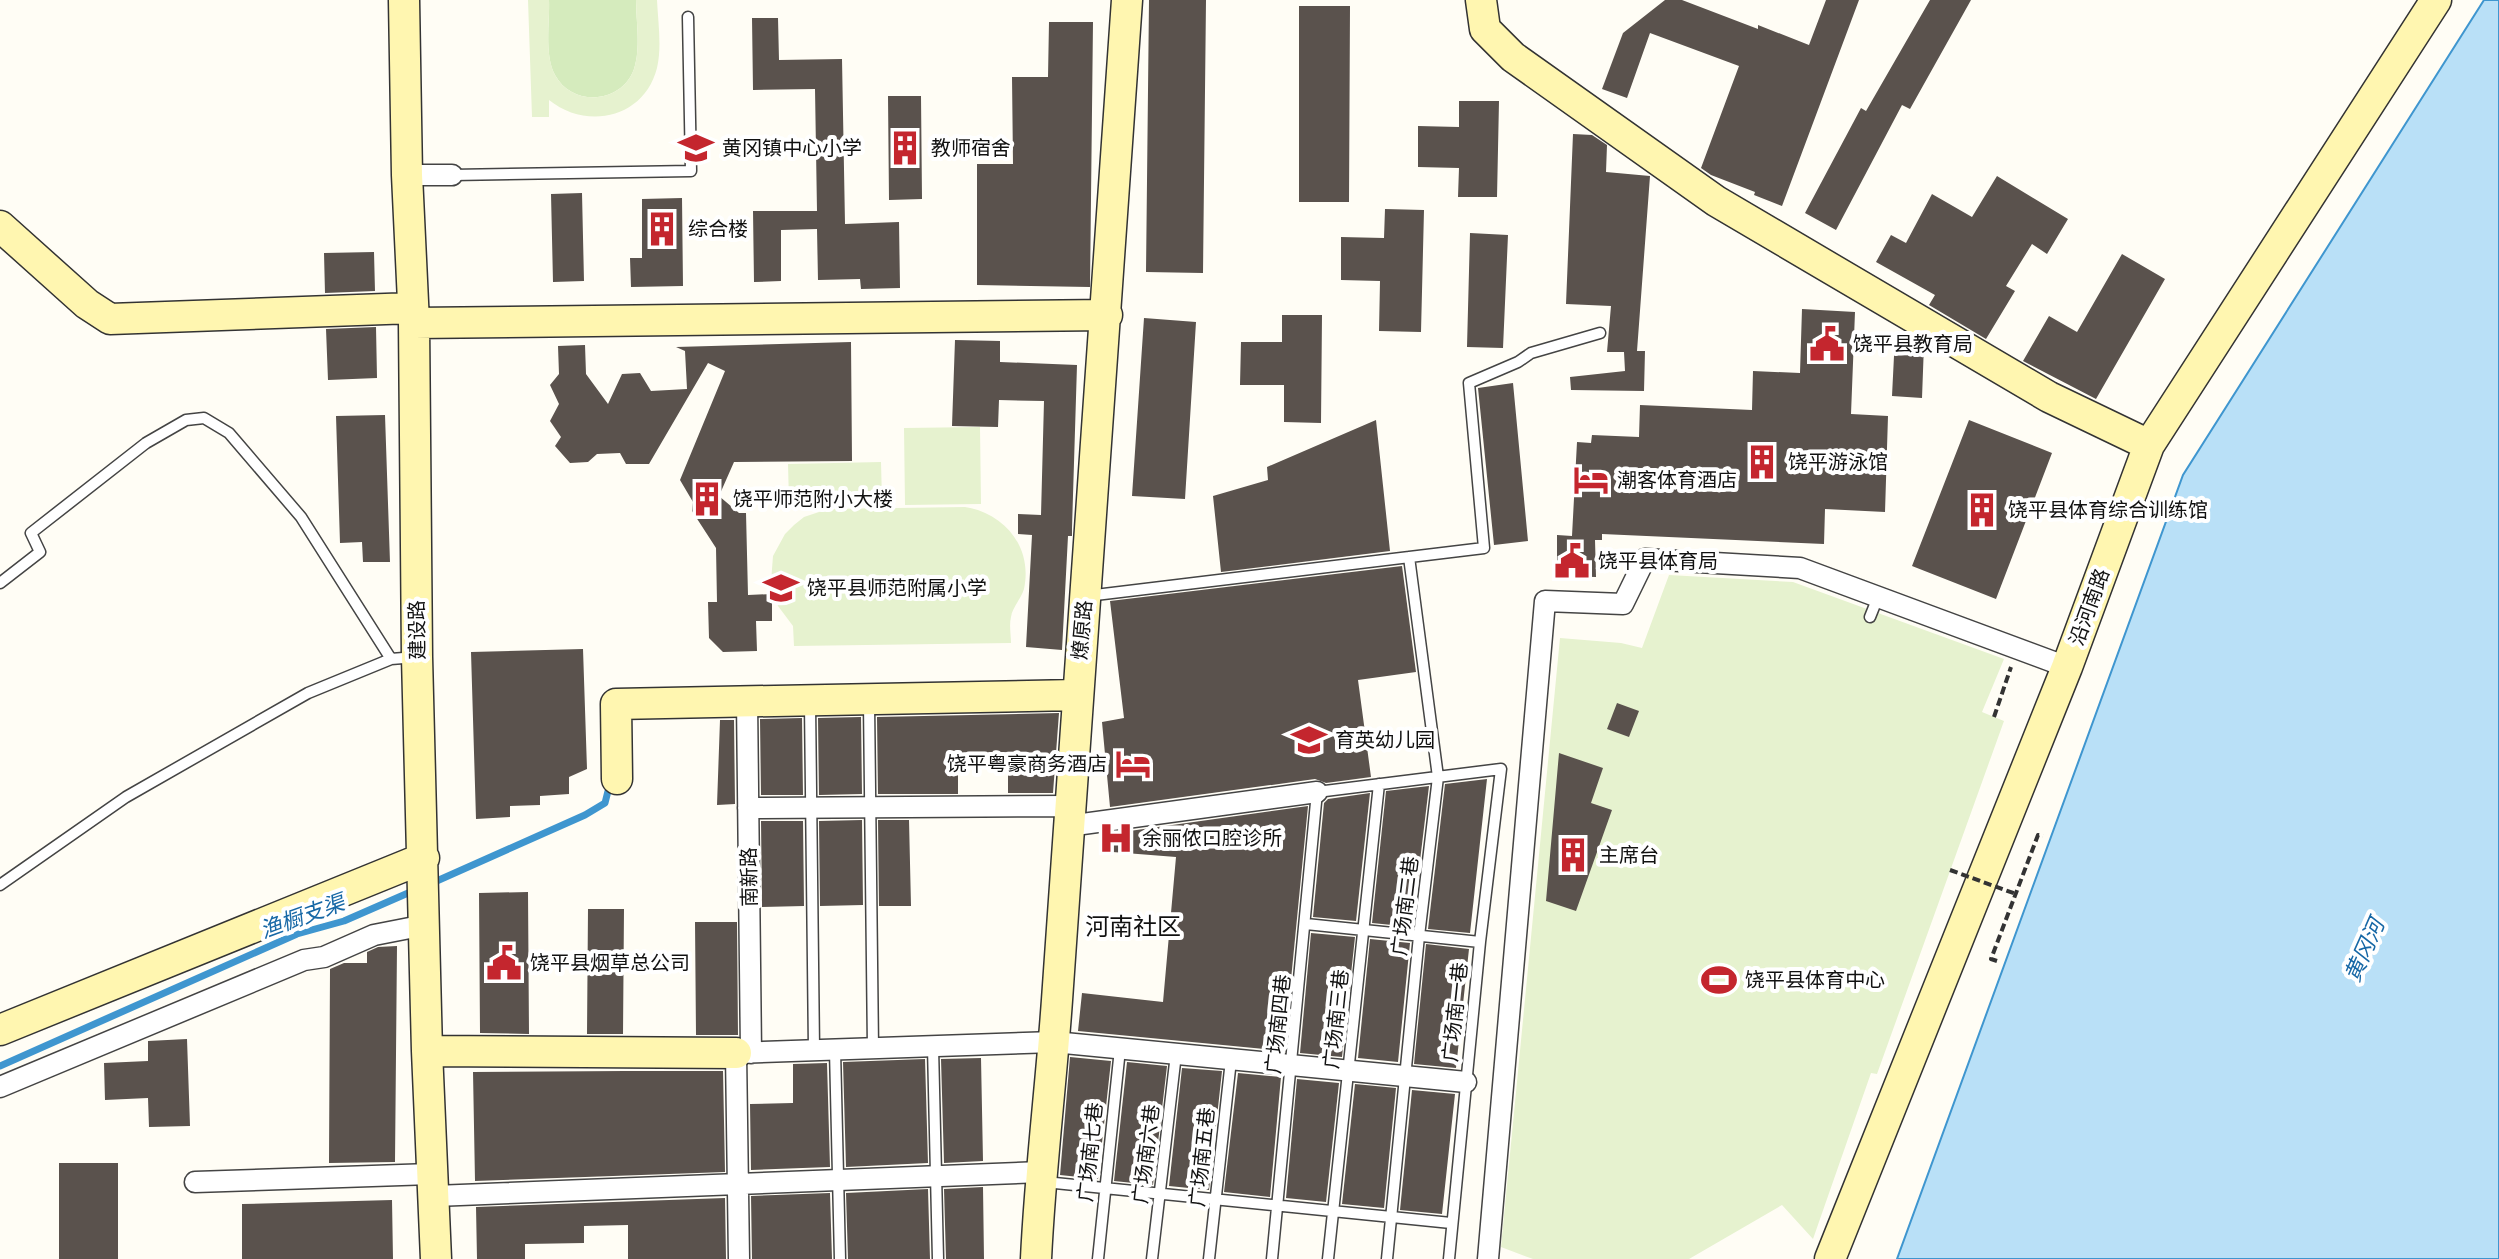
<svg xmlns="http://www.w3.org/2000/svg" width="2499" height="1259" font-family="'Crimson Pro','Noto Sans SC',serif">
  <style>
    .green { fill: #d5ebbd }
    .pitch { fill: #e6f2cf }
    .water { fill: #b9e0f7; stroke: #3f96cf; stroke-width: 2 }
    .lines { fill: none; stroke-linecap: round; stroke-linejoin: round }
    .stream { stroke: #3f96cf; stroke-width: 7 }
    .building { fill: #5a524d }
    .lane-casing { stroke: #444; stroke-width: 13 }
    .street-casing { stroke: #444; stroke-width: 23 }
    .secondary-casing { stroke: #333; stroke-width: 33 }
    .path { stroke: #333; stroke-width: 4; stroke-dasharray: 8 4; stroke-linecap: butt }
    .lane { stroke: #fff; stroke-width: 10 }
    .street { stroke: #fff; stroke-width: 20 }
    .secondary { stroke: #fff6b0; stroke-width: 30 }
    .path-bridge { stroke: #333; stroke-width: 4; stroke-dasharray: 8 4; stroke-linecap: butt }
    .labels { text-anchor: middle; stroke-width: 8; stroke-linejoin: round; paint-order: stroke }
    .poi-label { font-size: 20px; fill: #111; stroke: #fff; text-anchor: start }
    .street-label { font-size: 20px; fill: #111; stroke: #fff }
    .water-label { font-size: 22px; font-style: italic; fill: #1768a6; stroke: #fff }
    .quarter-label { font-size: 24px; fill: #111; stroke: #fff }
  </style>
  <rect width="100%" height="100%" fill="#fffdf5"/>
  <!-- green -->
  <path class="green" d="M549 0H636C636 21 641 48 634 69 622 103 573 108 555 75 544 54 550 22 549 0Z"/>
  <!-- pitch -->
  <path class="pitch" d="M528 0H549C550 22 544 54 555 75 573 108 622 103 634 69 641 48 636 21 636 0H657C658 22 662 47 657 68 644 119 586 130 549 100V117H532Z
    M980 427 981 504 905 505 904 428Z
    M881 462 882 500 789 502 788 464Z
    M965 507C1004 513 1033 547 1024 589 1021 599 1012 608 1011 617 1009 625 1011 635 1011 643L794 646 793 626 778 606 771 582 773 556 785 534 794 525 804 517 828 509Z
    M1669 575 1793 582 2004 659 1982 712 2004 721 1877 1074 1871 1073 1813 1239 1782 1205 1689 1259H1533L1501 1247 1560 638 1621 643 1642 648Z"/>
  <!-- water -->
  <path class="water" d="M2484 0H2499V1259H1897L2183 475Z"/>
  <g class="lines">
    <!-- stream -->
    <path class="stream" d="M430 884 585 815 605 803 608 791
      M0 1066 297 934 344 921 415 890"/>
  </g>
  <!-- building -->
  <path class="building" d="M1149 0H1206L1203 273 1146 272Z
    M1665 0H1682L1758 29V25L1809 45 1826 0H1859L1782 206 1754 195 1755 192 1711 175 1701 168 1739 66 1650 33 1627 98 1602 89 1623 33Z
    M1930 0H1971L1910 109 1902 105 1836 230 1805 213 1861 108 1866 111Z
    M1299 6H1350L1349 202H1299Z
    M752 18H778L779 60 842 59 845 224 899 222 900 288 861 289 860 279 818 280 817 229 781 230V281L754 282 753 211H817L815 89 753 90Z
    M1049 22H1093L1090 287 977 285V164H1013L1012 77H1048Z
    M888 96H921L922 199 889 200Z
    M1459 101H1499L1497 197H1458L1459 168 1418 167V126L1459 127Z
    M1573 134 1592 135 1607 145 1606 172 1650 176 1637 351H1645L1644 391 1571 390 1570 377 1625 371 1624 352H1607L1611 306 1566 304Z
    M1997 176 2068 219 2047 254 2032 244 2006 286 2015 291 1986 339 1929 305 1935 295 1876 262 1891 235 1906 243 1932 194 1972 217Z
    M582 193 584 281 553 282 551 194Z
    M682 198 683 286 631 287 630 258H642V199Z
    M1385 209 1424 210 1421 332 1379 331 1380 281 1341 280V237L1384 238Z
    M1470 233 1508 235 1503 348 1467 347Z
    M374 252 375 291 325 293 324 253Z
    M2122 254 2165 279 2096 399 2023 361 2049 316 2077 332Z
    M1802 309 1855 312 1851 414 1888 416 1885 512 1825 509 1824 544 1602 534V540H1595L1596 577 1557 576V535L1572 536 1577 442 1591 443 1592 435 1639 437 1640 405 1752 410 1753 371 1800 373Z
    M1282 315H1322L1321 423 1284 422V385H1240L1241 342H1282Z
    M1144 318 1196 322 1185 499 1132 496Z
    M376 327 377 378 328 380 326 329Z
    M1895 336 1911 337 1924 344 1922 398 1892 396Z
    M955 340 1000 341V362L1077 365 1072 528V536H1068L1062 650 1026 647 1032 535 1018 534V514L1041 515 1044 401 999 400 998 427 952 426Z
    M851 342 852 461 734 462 719 496 739 513H746L748 595 772 594V621H756L757 651 723 652 709 638 708 602H717L716 548 692 511 693 502 680 480 725 371 708 363 649 464H626L620 453 597 454 588 462 570 463 555 446 561 437 550 421 559 404 550 385 559 374 558 346 585 345 586 374 608 404 622 374 640 373 651 391 687 389 685 351 676 347Z
    M1513 383 1528 541 1494 545 1478 388Z
    M385 415 390 562H363L362 542 340 543 336 416Z
    M1376 420 1390 551 1221 572 1213 496 1268 480 1267 467Z
    M1969 420 2052 453 1996 599 1912 566Z
    M1402 566 1416 672 1358 680 1371 777 1326 783 1315 779 1110 807 1102 722 1124 718 1110 601Z
    M583 649 587 769 569 777V794L540 796V805L510 806V817L476 819 471 652Z
    M1617 703 1639 711 1629 737 1607 729Z
    M1059 713 1053 793H1008V759L958 760V794H878L877 717Z
    M861 717 862 794 819 795 818 718Z
    M802 718 803 795H761L760 719Z
    M720 720H734L735 804 717 805Z
    M1559 753 1603 768 1591 803 1612 810 1576 911 1546 901Z
    M1487 779 1470 933 1428 929 1445 784Z
    M1429 786 1412 927 1372 923 1386 791Z
    M1370 793 1356 921 1313 917 1324 803 1328 799Z
    M1308 806 1284 1051 1078 1031 1082 993 1163 1002 1176 857 1100 851 1101 835Z
    M862 820 863 905 820 906 819 821Z
    M878 820H909L911 906H879Z
    M761 821H803L804 906 762 907Z
    M528 892 529 1034 480 1033 479 893Z
    M588 909H624L623 1034H587Z
    M695 922H737L738 1035H696Z
    M1311 933 1355 937 1342 1057 1300 1053Z
    M1370 939 1410 943 1398 1062 1358 1058Z
    M1426 944 1469 949 1456 1068 1414 1064Z
    M397 946 395 1162 329 1163 330 969 344 963H367V952L378 947Z
    M187 1039 190 1126 149 1127 148 1098 105 1100 104 1063 148 1061V1041Z
    M1070 1057 1111 1061 1098 1179 1060 1175Z
    M981 1058 983 1161 944 1163 941 1059Z
    M925 1059 928 1163 846 1167 843 1062Z
    M1127 1062 1167 1066 1153 1185 1114 1181Z
    M827 1063 830 1167 751 1170 750 1104 793 1103V1064Z
    M1182 1068 1222 1071 1209 1190 1169 1186Z
    M626 1071H723L725 1172 475 1181 473 1072Z
    M1238 1073 1281 1077 1270 1197 1224 1192Z
    M1297 1079 1339 1083 1326 1202 1286 1198Z
    M1355 1084 1396 1088 1384 1208 1342 1204Z
    M1412 1090 1455 1094 1442 1214 1400 1210Z
    M59 1163H118V1259H59Z
    M983 1187 984 1259H946L944 1189Z
    M928 1189 930 1259H848L846 1193Z
    M830 1193 832 1259H752L751 1196Z
    M725 1198 726 1259H628V1225L584 1226V1243L525 1244V1259H477L476 1207Z
    M392 1200 393 1259H242V1204Z"/>
  <g class="lines">
    <!-- lane casing -->
    <g class="lane-casing">
      <path id="lane" d="M452 175 691 171 688 17
        M0 583 40 552 31 533 146 443 186 420 204 418 229 433 301 517 391 659
        M1087 596 1484 548 1469 383 1518 362 1531 353 1600 333
        M1870 617 1878 597
        M869 703 873 1049
        M810 704 814 1050
        M0 885 126 797 308 693 391 659 416 657
        M1306 924 1480 942
        M933 1047 938 1259
        M835 1050 840 1259
        M1045 1182 1451 1223
        M1098 1259 1120 1049
        M1152 1259 1176 1054
        M1209 1259 1231 1060
        M1272 1259 1317 792 1501 769 1480 942 1449 1259
        M1328 1259 1379 784
        M1387 1259 1419 936 1438 777 1409 557"/>
    </g>
    <!-- street casing -->
    <g class="street-casing">
      <path id="street" d="M407 175H452
        M747 700 751 1053
        M748 808 1069 806
        M1068 826 1317 792
        M0 1087 304 960 324 957 374 935 425 925
        M195 1182 431 1174
        M435 1196 1041 1172
        M739 1259 736 1053 1054 1042 1466 1082
        M1488 1259 1545 601 1623 604 1645 559 1800 568 2067 667"/>
    </g>
    <!-- secondary casing -->
    <g class="secondary-casing">
      <path id="secondary" d="M404 0 407 175 414 323 417 657 427 1051 436 1259
        M1481 0 1485 29 1513 57 1716 201 2049 397 2149 445
        M0 226 87 304 110 319 413 308
        M414 323 1107 315
        M617 779 616 704 1076 695
        M0 1030 424 858
        M427 1051 736 1053
        M1036 1259C1040 1172 1051 1086 1057 1000 1079 666 1106 333 1127 0
        M1830 1259 2067 667 2149 445 2436 0"/>
    </g>
    <!-- path -->
    <path class="path" d="M1994 717 2011 667
      M1997 961 1991 959 2038 835 2043 836"/>
    <!-- lane -->
    <use href="#lane" class="lane"/>
    <!-- street -->
    <use href="#street" class="street"/>
    <!-- secondary -->
    <use href="#secondary" class="secondary"/>
    <!-- path-bridge -->
    <path class="path-bridge" d="M1950 870 2016 894"/>
  </g>
  <!-- icons -->
  <defs>
    <g id="school-bare" transform="scale(2.76)"><path d="M0-5L7-2L0 1L-7-2ZM-4 1L0 2.5L4 1V4Q0 6-4 4Z" fill="#c4262e" stroke="#fff" stroke-width="2.5" paint-order="stroke"/></g>
    <g id="building-bare" transform="scale(2.76)"><path d="M-4-6H4V6H1V3H-1V6H-4ZM-2.5-4.3h1.7v1.8h-1.7ZM.8-4.3h1.7v1.8H.8ZM-2.5-1h1.7V.8h-1.7ZM.8-1h1.7V.8H.8Z" fill="#c4262e" stroke="#fff" stroke-width="2.5" paint-order="stroke"/></g>
    <g id="civic-bare" transform="scale(2.76)"><path d="M-.6-6.5H3V-4.5H.6V-3L4-1V1h2V6H-6V1h2V-1L-.6-3ZM-1.2 2.5V6h2.4V2.5Z" fill="#c4262e" stroke="#fff" stroke-width="2.5" paint-order="stroke"/></g>
    <g id="hotel-bare" transform="scale(2.76)"><path d="M-6-4.5h1.5V1H6V5H4.5V3h-9V5H-6ZM-4 0a1.8 1.8 0 1 1 3.6 0ZM.5 0V-2.5h3Q6-2.5 6 0Z" fill="#c4262e" stroke="#fff" stroke-width="2.5" paint-order="stroke"/></g>
    <g id="hospital-bare" transform="scale(2.76)"><path d="M-5-5h3v3.5h4V-5h3V5h-3V1.5h-4V5h-3Z" fill="#c4262e" stroke="#fff" stroke-width="2.5" paint-order="stroke"/></g>
    <g id="stadium-bare" transform="scale(2.76)"><path d="M0-5a6.5 5 0 1 0 0 10a6.5 5 0 1 0 0-10ZM-3.5-1.8h7v3.6h-7Z" fill="#c4262e" stroke="#fff" stroke-width="2.5" paint-order="stroke"/></g>
  </defs>
  <g fill-rule="evenodd">
    <use href="#school-bare" x="696" y="148"/>
    <use href="#building-bare" x="905" y="148"/>
    <use href="#building-bare" x="662" y="229"/>
    <use href="#civic-bare" x="1827" y="344"/>
    <use href="#building-bare" x="1762" y="462"/>
    <use href="#hotel-bare" x="1591" y="480"/>
    <use href="#building-bare" x="707" y="499"/>
    <use href="#building-bare" x="1982" y="510"/>
    <use href="#civic-bare" x="1572" y="561"/>
    <use href="#school-bare" x="781" y="588"/>
    <use href="#school-bare" x="1309" y="740"/>
    <use href="#hotel-bare" x="1133" y="764"/>
    <use href="#hospital-bare" x="1116" y="838"/>
    <use href="#building-bare" x="1573" y="855"/>
    <use href="#civic-bare" x="504" y="963"/>
    <use href="#stadium-bare" x="1719" y="980"/>
  </g>
  <g class="labels">
    <!-- poi labels -->
    <g class="poi-label">
      <text x="722" y="155">黄冈镇中心小学</text>
      <text x="931" y="155">教师宿舍</text>
      <text x="688" y="236">综合楼</text>
      <text x="1853" y="351">饶平县教育局</text>
      <text x="1788" y="469">饶平游泳馆</text>
      <text x="1617" y="487">潮客体育酒店</text>
      <text x="733" y="506">饶平师范附小大楼</text>
      <text x="2008" y="517">饶平县体育综合训练馆</text>
      <text x="1598" y="568">饶平县体育局</text>
      <text x="807" y="595">饶平县师范附属小学</text>
      <text x="1335" y="747">育英幼儿园</text>
      <text x="1107" y="771" text-anchor="end">饶平粤豪商务酒店</text>
      <text x="1142" y="845">余丽侬口腔诊所</text>
      <text x="1599" y="862">主席台</text>
      <text x="530" y="970">饶平县烟草总公司</text>
      <text x="1745" y="987">饶平县体育中心</text>
    </g>
    <!-- street labels -->
    <g class="street-label">
      <text transform="translate(2089 607) rotate(-70)" y="7">沿河南路</text>
      <text transform="translate(417 630) rotate(-91)" y="7">建设路</text>
      <text transform="translate(1082 630) rotate(-85)" y="7">燎原路</text>
      <text transform="translate(749 877) rotate(-91)" y="7">南新路</text>
      <text transform="translate(1405 906) rotate(-83)" y="7">广场南二巷</text>
      <text transform="translate(1455 1012) rotate(-84)" y="7">广场南一巷</text>
      <text transform="translate(1336 1019) rotate(-84)" y="7">广场南三巷</text>
      <text transform="translate(1278 1024) rotate(-84)" y="7">广场南四巷</text>
      <text transform="translate(1090 1152) rotate(-84)" y="7">广场南七巷</text>
      <text transform="translate(1146 1154) rotate(-83)" y="7">广场南六巷</text>
      <text transform="translate(1202 1157) rotate(-84)" y="7">广场南五巷</text>
    </g>
    <!-- water labels -->
    <g class="water-label">
      <text transform="translate(302 916) rotate(-20)" y="8">渔橱支渠</text>
      <text transform="translate(2364 950) rotate(-66)" y="8">黄冈河</text>
    </g>
    <!-- quarter labels -->
    <g class="quarter-label">
      <text x="1133" y="935">河南社区</text>
    </g>
  </g>
</svg>
